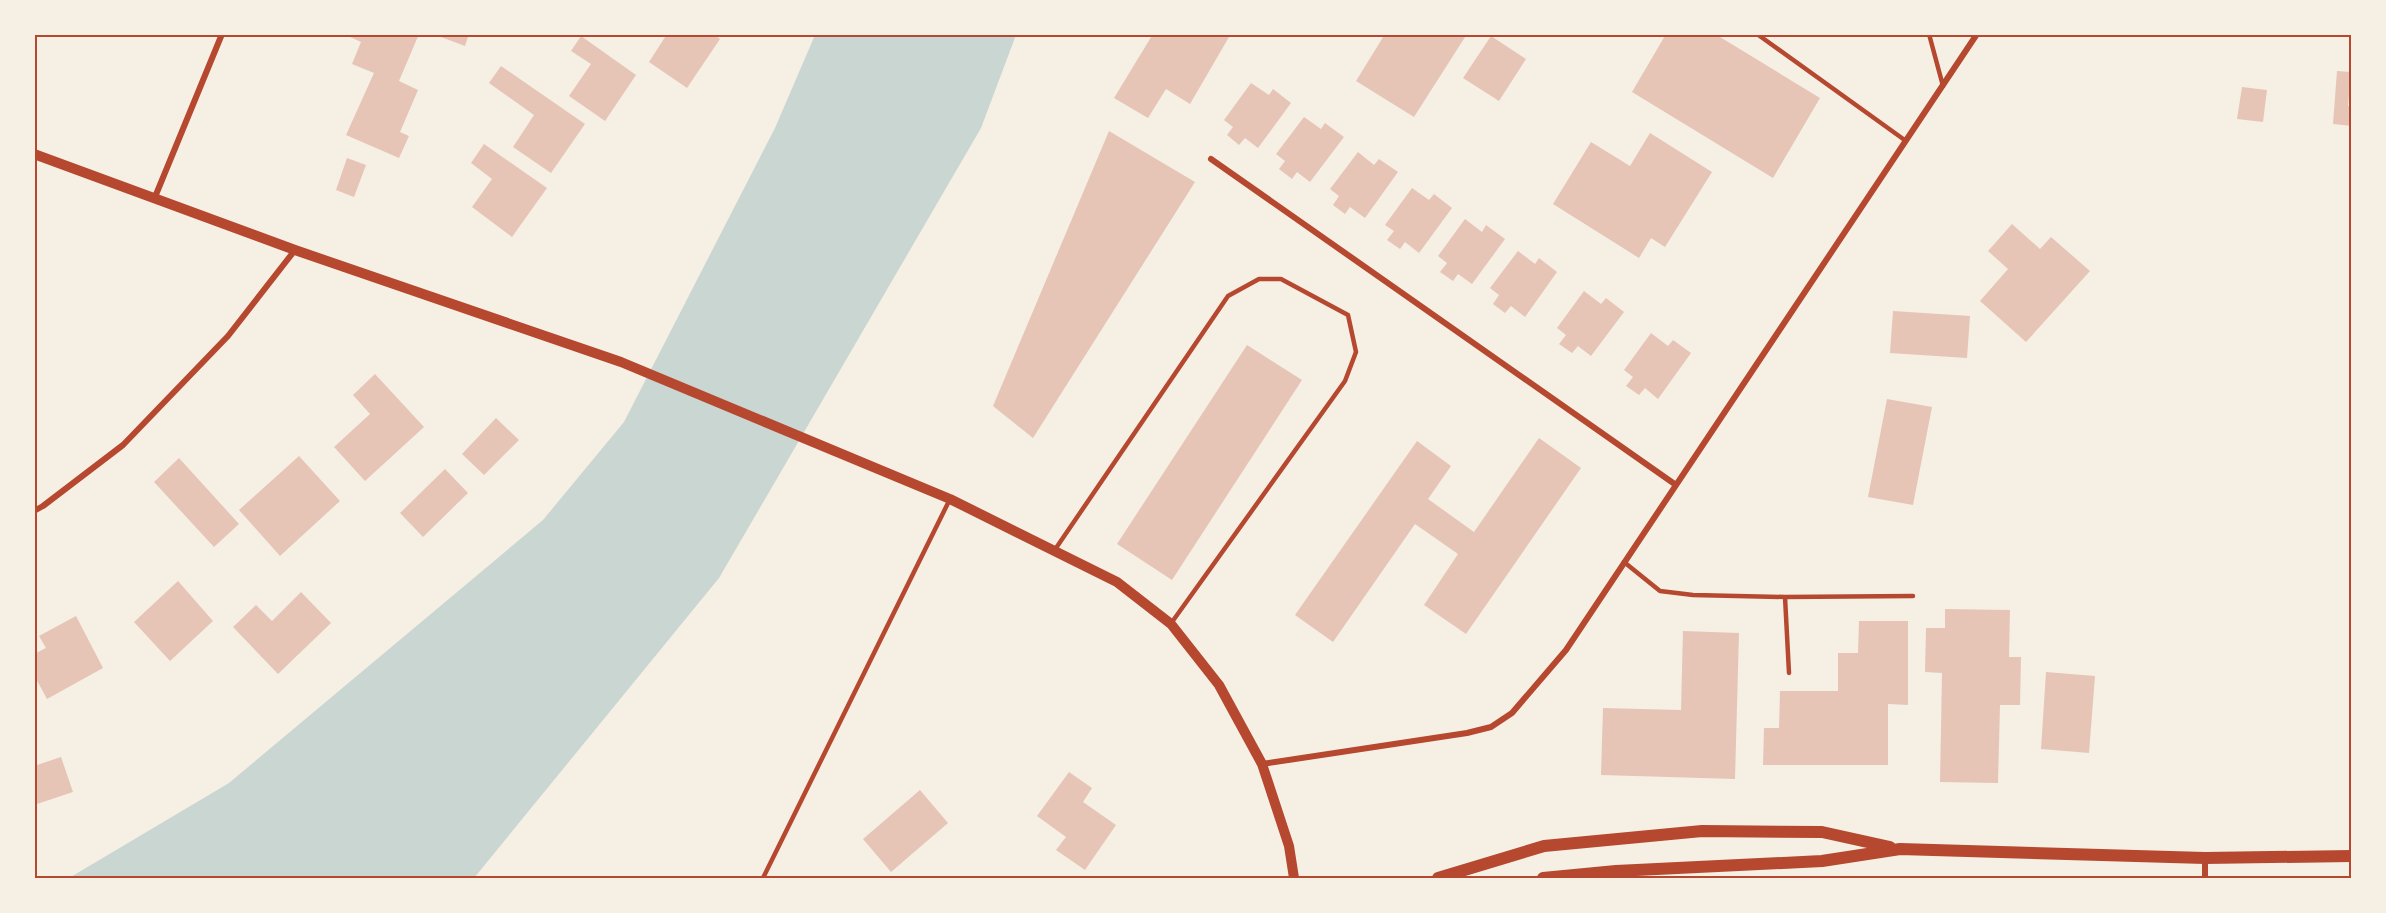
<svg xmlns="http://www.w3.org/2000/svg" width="2386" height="913" font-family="Ubuntu,sans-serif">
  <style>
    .water { fill: #c9d6d2 }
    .building { fill: #e6c5b7 }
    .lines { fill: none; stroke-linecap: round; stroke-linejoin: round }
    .service { stroke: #b5482f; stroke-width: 4.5 }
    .minor { stroke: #b5482f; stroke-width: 6 }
    .tertiary { stroke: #b5482f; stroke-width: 10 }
    .secondary { stroke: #b5482f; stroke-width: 12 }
    .neatline { fill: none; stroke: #b5482f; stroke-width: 2 }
  </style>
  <rect width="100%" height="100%" fill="#f6efe4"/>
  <!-- water -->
  <path class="water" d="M815 35H1016L981 128 719 578 474 878H69L229 783 543 520 624 422 775 128Z"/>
  <!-- building -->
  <path class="building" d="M344 34H419L399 81 418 90 400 132 409 136 399 158 346 135 374 73 352 64 361 42Z
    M433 34H469L465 46Z
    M667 34H713L720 39 687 88 649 62Z
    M1153 34H1226L1229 37 1190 104 1166 89 1148 118 1114 98Z
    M1385 34H1467L1414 117 1356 81Z
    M1666 34H1715L1820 98 1773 178 1632 92Z
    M581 36 636 75 605 121 569 96 591 64 571 51Z
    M1491 36 1526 59 1499 101 1463 78Z
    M501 66 585 124 551 173 513 147 534 115 489 83Z
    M2337 71 2351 72 2348 106H2352V126L2333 124Z
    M1251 83 1269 95 1273 89 1291 103 1258 148 1245 138 1239 145 1227 135 1233 127 1224 120Z
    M2242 87 2267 90 2263 122 2237 119Z
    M1304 117 1321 129 1325 123 1344 137 1310 182 1297 172 1292 179 1279 169 1285 161 1276 154Z
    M1109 131 1195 182 1033 438 993 406Z
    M1650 133 1712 172 1665 247 1651 238 1639 258 1553 204 1591 142 1630 166Z
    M484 144 547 188 512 237 472 207 492 179 471 163Z
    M1358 152 1374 165 1379 159 1398 172 1365 218 1350 207 1345 214 1333 205 1339 196 1330 189Z
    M347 158 366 165 354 197 336 190Z
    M1412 188 1429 200 1434 194 1452 208 1419 253 1405 242 1400 249 1387 240 1394 231 1385 225Z
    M1465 219 1482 232 1486 225 1505 239 1472 284 1458 274 1453 281 1440 272 1447 263 1438 256Z
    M2012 224 2040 249 2051 237 2090 271 2026 342 1980 301 2008 269 1988 251Z
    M1518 251 1535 264 1539 258 1557 272 1525 317 1511 306 1505 313 1493 304 1499 295 1490 288Z
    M1584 291 1601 304 1606 298 1624 312 1591 356 1578 346 1572 353 1559 344 1566 335 1557 328Z
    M1893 311 1970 316 1967 358 1890 353Z
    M1651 333 1668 346 1673 340 1691 353 1658 399 1645 388 1639 395 1626 386 1633 377 1624 370Z
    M1247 345 1302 380 1172 580 1117 544Z
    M375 374 424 427 365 481 334 447 370 414 353 395Z
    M1887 399 1932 407 1913 505 1868 497Z
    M496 418 519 440 484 475 462 454Z
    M1539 438 1581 468 1466 634 1424 605 1458 554 1415 524 1333 642 1295 615 1417 441 1451 466 1428 499 1474 532Z
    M299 456 340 501 280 556 239 510Z
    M179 458 239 524 214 547 154 482Z
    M445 469 468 493 423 537 400 513Z
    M178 581 213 621 170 661 134 622Z
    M301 592 331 623 278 674 233 627 256 605 272 621Z
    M1945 609 2010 610 2009 657H2021L2020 705H2000L1998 783 1940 782 1942 673 1925 672 1926 628H1945Z
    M76 616 103 668 47 699 34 675V654L46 648 39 636Z
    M1859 621H1908V705L1888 704V765H1763L1764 728H1779L1780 691H1838V653H1858Z
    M1683 631 1739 633 1735 779 1601 775 1603 708 1681 710Z
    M2046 672 2095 676 2089 753 2041 749Z
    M61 757 73 792 34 805V766Z
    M1069 772 1092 788 1083 802 1116 825 1085 870 1056 850 1066 837 1037 816Z
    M920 790 948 823 891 872 863 839Z"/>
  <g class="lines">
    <!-- service -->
    <path class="service" d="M1757 34 1906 141
      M1929 34 1943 86
      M1054 551 1228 296 1259 279H1281L1348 315 1356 352 1345 381 1172 622
      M1624 562 1660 591 1693 595 1785 597 1913 596
      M1785 597 1789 673
      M763 878 950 499"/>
    <!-- minor -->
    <path class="minor" d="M1211 159 1676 485
      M155 197 222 34
      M34 511 43 506 123 445 228 336 295 250
      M1262 764 1467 733 1491 727 1512 713 1566 650 1977 34
      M2205 878V858"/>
    <!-- tertiary -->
    <path class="tertiary" d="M34 154 295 250 621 362 950 499 1117 582 1171 624 1219 685 1262 764 1289 846 1294 878"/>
    <!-- secondary -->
    <path class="secondary" d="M1438 878 1544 846 1702 831 1822 832 1890 847
      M1543 878 1616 871 1822 861 1900 849 2205 858 2352 856"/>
  </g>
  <!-- border -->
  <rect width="2386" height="913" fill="none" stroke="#f6efe4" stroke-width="72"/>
  <rect x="36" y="36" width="2314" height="841" class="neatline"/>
</svg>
